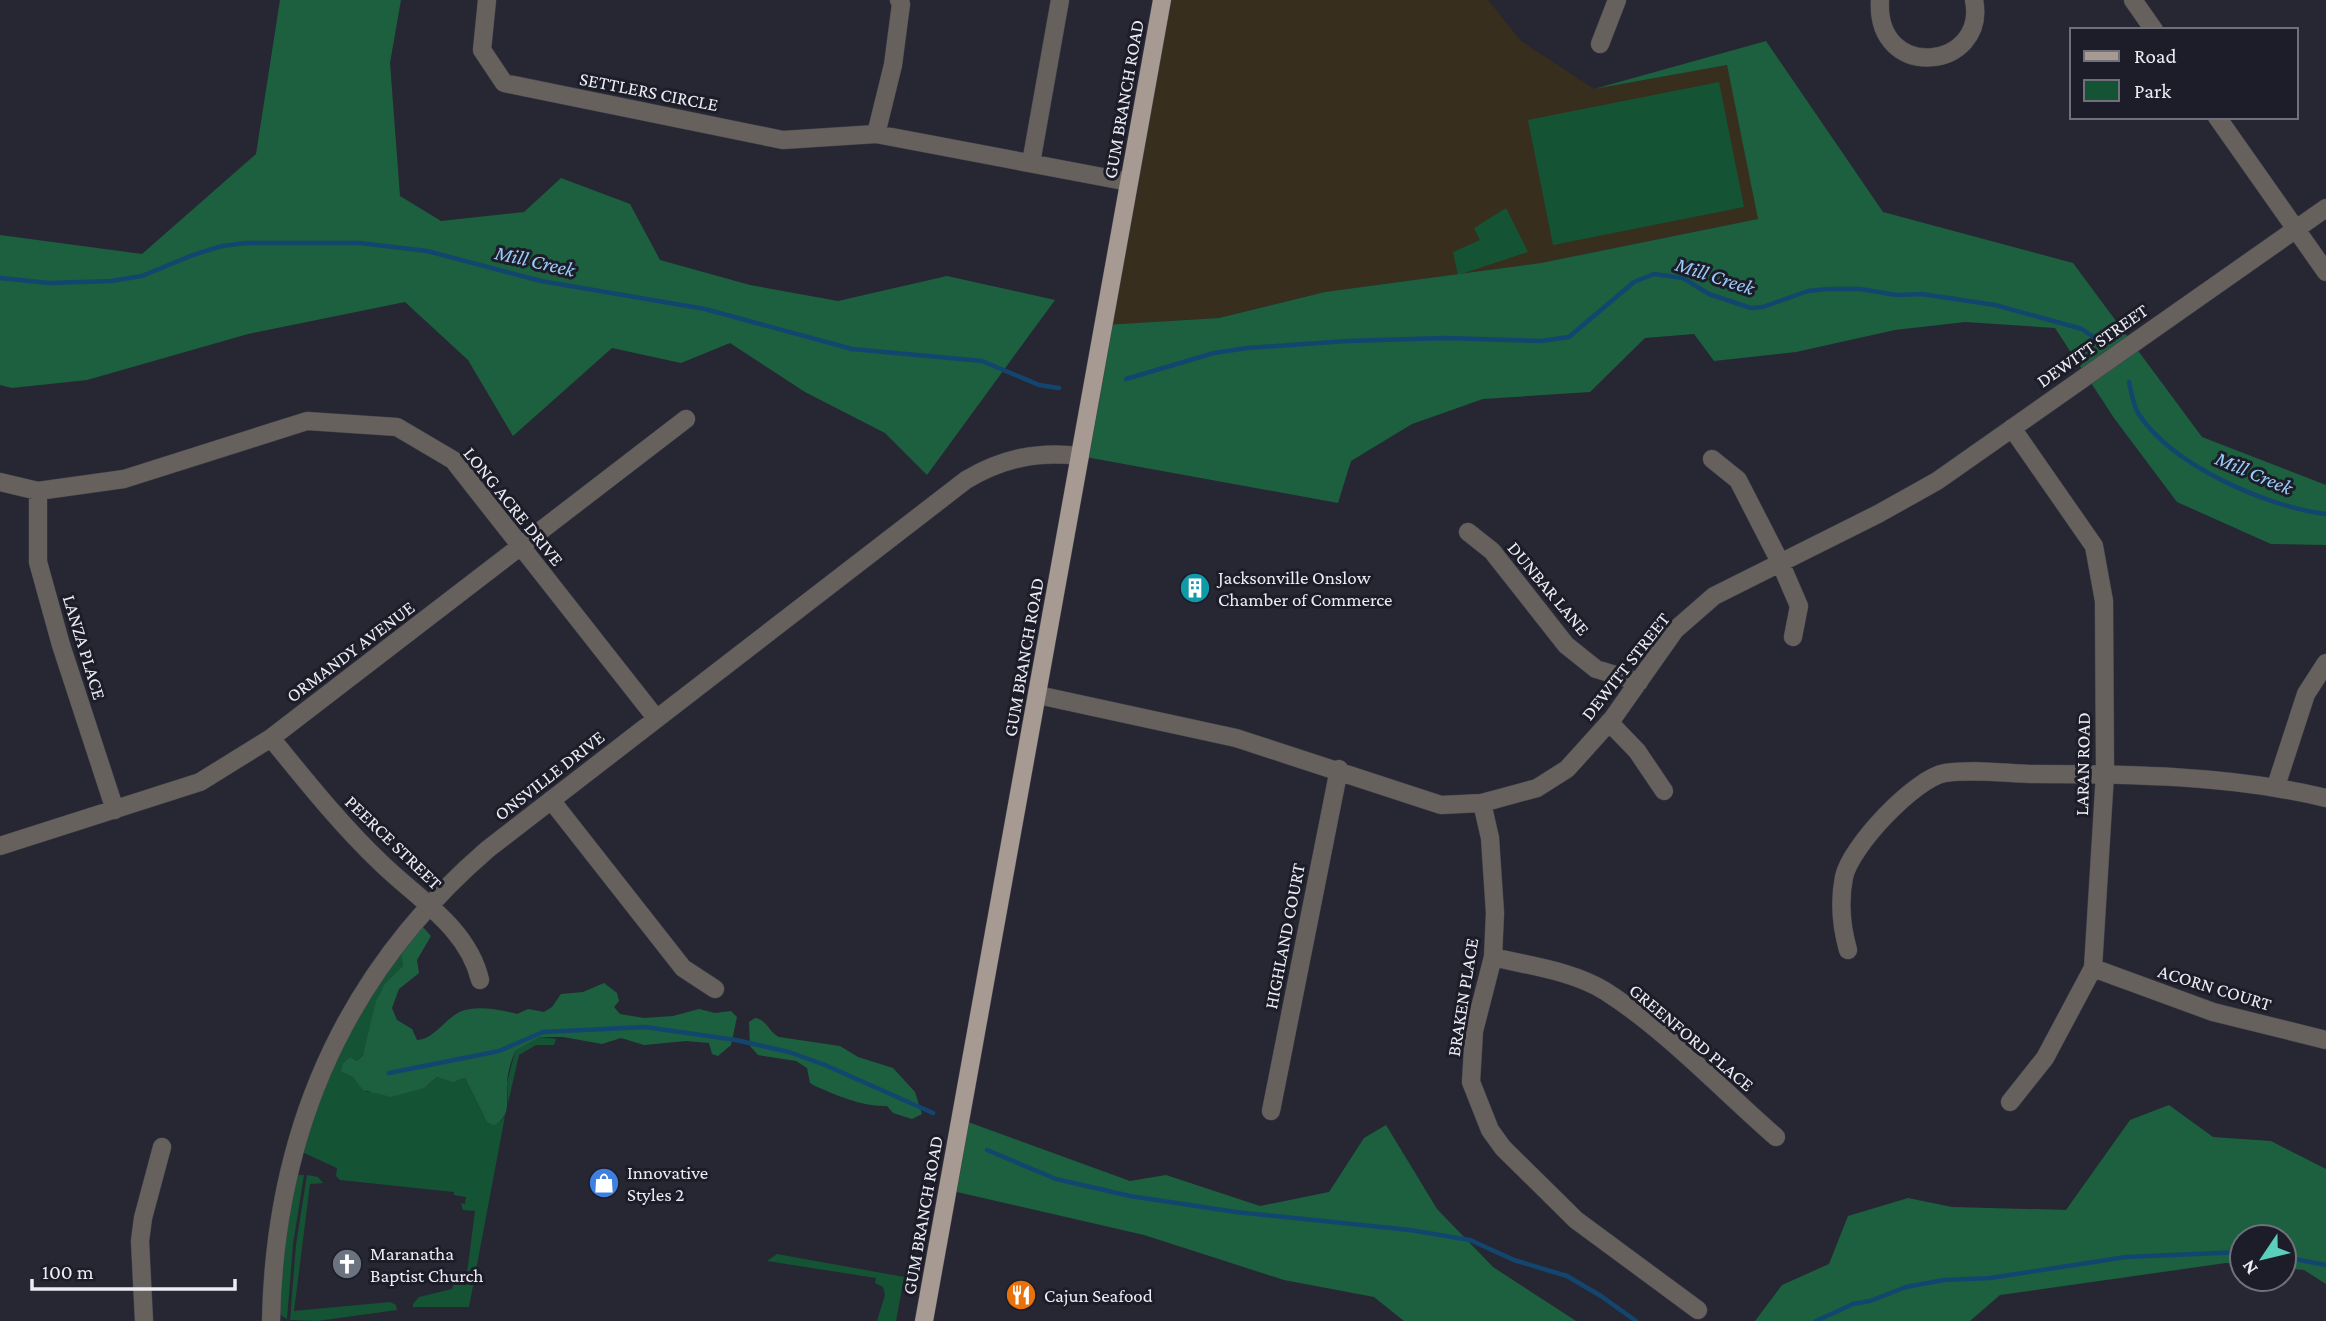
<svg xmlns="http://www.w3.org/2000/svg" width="2326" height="1321" font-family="'Crimson Pro',serif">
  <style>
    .education { fill: #372e1e }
    .green { fill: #145435 }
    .forest { fill: #1c603f }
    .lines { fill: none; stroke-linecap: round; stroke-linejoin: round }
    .stream { stroke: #13466f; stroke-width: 4.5 }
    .minor-casing { stroke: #43434e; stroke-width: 19 }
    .major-casing { stroke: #43434e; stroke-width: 19 }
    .minor { stroke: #67615e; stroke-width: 18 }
    .major { stroke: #a69a92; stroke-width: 18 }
    .labels { text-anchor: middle; stroke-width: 6; stroke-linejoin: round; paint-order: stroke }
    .street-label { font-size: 19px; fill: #ececf4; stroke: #1d1d29 }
    .poi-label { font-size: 19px; fill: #ececf4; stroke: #1d1d29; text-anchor: start }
    .water-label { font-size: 21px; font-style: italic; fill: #9bccfb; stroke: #1d1d29 }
  </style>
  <rect width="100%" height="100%" fill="#272733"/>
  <!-- education -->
  <path class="education" d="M1162 0H1488L1521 41 1594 89 1727 65 1759 219 1541 263 1325 292 1219 318 1104 325Z"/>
  <!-- green -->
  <path class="green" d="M1719 82 1744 207 1553 245 1528 120Z
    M1506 208 1528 252 1458 275 1453 252 1480 240 1474 228Z
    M402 946 403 966C394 979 381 986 376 1003 371 1020 372 1049 357 1061L350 1057 342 1064 341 1072 353 1077 367 1092H380L387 1096 428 1085 437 1077 457 1081 465 1078 485 1118 501 1121 505 1116 469 1307H413V1304L419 1297 452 1289 455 1280 466 1281 475 1211 463 1210 461 1203 465 1204 466 1197 454 1195V1192L340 1180 336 1176 337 1168 302 1152C314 1076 361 1010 402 946Z
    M540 1037 556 1039 554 1045H536L519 1055 508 1103 507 1083 515 1051Z
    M298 1175H304L293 1244 287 1319 279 1314 285 1222Z
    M307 1175 318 1177 323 1183 310 1184 294 1311 390 1302 396 1305 397 1310 317 1321 290 1320 296 1245Z
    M777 1254 904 1277 896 1321H877L885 1295 883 1287 875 1283 876 1278 767 1261Z"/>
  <!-- forest -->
  <path class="forest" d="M280 0H401L390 63 400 196 441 221 524 212 561 178 630 204 660 260 750 285 838 301 947 276 1055 300 927 475 885 433 805 392 730 343 681 363 612 348 513 436 468 360 405 302 248 334 87 380 12 388 0 385V235L142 254 256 154Z
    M1766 41 1883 212 2073 263 2202 437 2326 485V545L2271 544 2177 502 2114 418 2055 328 1965 322 1895 330 1796 352 1714 361 1694 334 1645 338 1590 392 1483 399 1412 424 1351 461 1338 503 1080 456 1104 325 1219 318 1325 292 1541 263 1758 219 1727 65 1594 89Z
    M423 927 431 936 417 960 419 973 399 989 392 1008 397 1020 412 1029 417 1040C434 1040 446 1017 462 1011 478 1005 502 1010 517 1014L528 1009 544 1012 552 1007 561 994 583 992 604 983 617 993 619 1001 614 1007 620 1014 644 1018 673 1016 699 1009 715 1013 731 1011 737 1017 731 1045 718 1056 712 1054 709 1043 686 1041 644 1045 621 1038 602 1044 563 1037H540L515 1051C511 1061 507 1074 507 1085 506 1101 512 1116 494 1125L487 1122 465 1078 453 1082 437 1077 424 1088 391 1097 363 1090 353 1077 341 1072 342 1064 350 1057 357 1061 363 1055 376 1001 385 984 403 966 401 950Z
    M755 1018C766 1019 769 1032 779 1037L840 1046 858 1057 893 1068 915 1092 922 1114 912 1119 893 1113 887 1106C863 1107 838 1096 815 1086L810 1083 807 1068 796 1061 758 1055 750 1046 749 1022Z
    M2169 1105 2213 1137 2271 1141 2326 1169V1284L2304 1270 2284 1268V1237H2242V1264L2226 1263 2000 1295 1970 1321H1755L1782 1285 1829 1264 1848 1216 1908 1198 1952 1207 2066 1210 2130 1120Z
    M960 1119 1130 1181 1166 1175 1260 1206 1329 1192 1364 1138 1386 1125 1437 1209 1493 1267 1576 1321H1404L1374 1297 1284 1280 1144 1235 948 1190Z"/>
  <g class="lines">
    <!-- stream -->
    <path class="stream" d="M0 278 49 283 111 281 142 276 193 255 222 246 246 243H360L427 251 541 281 705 309 852 349 982 361 1039 385 1059 388
      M1126 379 1214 353 1247 348 1347 341 1446 338 1541 341 1569 337 1634 282 1654 274 1683 278 1709 294 1751 308 1763 307 1808 291 1828 289H1860L1897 295 1922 294 1995 305 2082 329 2099 341
      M2129 382C2131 391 2133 404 2138 413 2171 465 2267 507 2326 514
      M389 1073 499 1051 543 1032 645 1027 736 1040 789 1052 825 1065 933 1113
      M987 1150 1056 1179 1130 1196 1236 1212 1410 1230 1470 1240 1514 1260 1567 1276 1601 1296 1636 1321
      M2284 1257 2326 1265
      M1816 1321 1853 1304 1870 1301 1906 1287 1944 1280 1990 1278 2126 1257 2242 1252"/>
    <!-- minor casing -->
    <g class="minor-casing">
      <path id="minor" d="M487 0 482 50 504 83 783 140 876 134 1129 182
        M1880 0C1875 83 1988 70 1974 0
        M2133 0 2154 30
        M1600 44 1617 0
        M2217 117 2326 272
        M876 134 893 65 901 4 899 0
        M1031 163 1060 0
        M1712 459 1738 480 1780 562 1799 606 1793 637
        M0 482 38 491 124 479 307 421 397 427 453 460 656 718
        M38 491V562L61 645 115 810
        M1468 532 1492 551 1566 645 1596 669 1639 682
        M1038 695 1236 738 1441 805 1482 803 1537 788 1567 769 1613 718 1675 630 1714 596 1878 514 1937 481 2326 208
        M1609 722 1637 751 1664 791
        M271 738C306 781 341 825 381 863 417 898 468 928 480 980
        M2276 786 2306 694 2326 663
        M551 800 683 968 715 989
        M1482 803 1490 838 1495 913 1493 957 1474 1031 1471 1082 1490 1130 1503 1148 1576 1220 1698 1310
        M0 846 200 782 271 738 686 419
        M1848 950C1841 925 1839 902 1844 877 1850 847 1915 778 1945 773 1972 769 2003 773 2030 774 2128 774 2231 775 2326 798
        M1493 957C1530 966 1573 971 1605 991 1666 1030 1722 1090 1776 1137
        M2093 968 2213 1012 2326 1040
        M2010 1102 2045 1058 2093 968 2105 774 2104 601 2094 546 2012 428
        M1271 1111 1339 769
        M144 1321 140 1241 143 1218 162 1147
        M271 1321C275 1132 344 973 488 849L966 480C1003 458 1038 451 1080 456"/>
    </g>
    <!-- major casing -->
    <g class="major-casing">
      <path id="major" d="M924 1321 1162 0"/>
    </g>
    <!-- minor -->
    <use href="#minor" class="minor"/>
    <!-- major -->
    <use href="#major" class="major"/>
  </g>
  <!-- icons -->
  <defs>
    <g id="building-disc" transform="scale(1.575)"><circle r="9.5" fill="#0f9aa8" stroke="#1d1d29"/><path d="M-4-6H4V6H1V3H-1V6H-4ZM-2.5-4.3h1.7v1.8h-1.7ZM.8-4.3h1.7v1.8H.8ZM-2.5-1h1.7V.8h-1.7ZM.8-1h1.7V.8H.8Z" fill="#fff"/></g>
    <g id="shop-disc" transform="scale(1.575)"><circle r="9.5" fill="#3f7fe0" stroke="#1d1d29"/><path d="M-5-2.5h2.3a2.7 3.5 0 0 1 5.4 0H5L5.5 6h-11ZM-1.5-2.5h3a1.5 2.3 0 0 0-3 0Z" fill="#fff"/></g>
    <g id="church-disc" transform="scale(1.575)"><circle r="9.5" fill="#6b7280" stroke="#1d1d29"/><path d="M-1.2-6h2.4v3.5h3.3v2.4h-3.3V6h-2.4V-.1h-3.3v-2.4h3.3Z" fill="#fff"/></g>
    <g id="restaurant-disc" transform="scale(1.575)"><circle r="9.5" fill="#e8710a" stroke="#1d1d29"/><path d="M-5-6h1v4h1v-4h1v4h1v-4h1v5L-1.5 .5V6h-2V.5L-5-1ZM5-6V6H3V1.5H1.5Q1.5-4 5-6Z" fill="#fff"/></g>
  </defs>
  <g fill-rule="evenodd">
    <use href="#building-disc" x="1195" y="588"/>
    <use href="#shop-disc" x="604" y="1183"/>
    <use href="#church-disc" x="347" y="1264"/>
    <use href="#restaurant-disc" x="1021" y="1295"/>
  </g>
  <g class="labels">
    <!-- street labels -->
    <g class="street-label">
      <text transform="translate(649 91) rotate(11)" y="7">SETTLERS CIRCLE</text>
      <text transform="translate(1123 99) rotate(-80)" y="7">GUM BRANCH ROAD</text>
      <text transform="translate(2092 345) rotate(-35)" y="7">DEWITT STREET</text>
      <text transform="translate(514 506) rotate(51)" y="7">LONG ACRE DRIVE</text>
      <text transform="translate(1549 588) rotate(50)" y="7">DUNBAR LANE</text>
      <text transform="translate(85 647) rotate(73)" y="7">LANZA PLACE</text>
      <text transform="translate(350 651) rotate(-37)" y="7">ORMANDY AVENUE</text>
      <text transform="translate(1023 657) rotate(-80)" y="7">GUM BRANCH ROAD</text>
      <text transform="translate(1625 666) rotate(-52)" y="7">DEWITT STREET</text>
      <text transform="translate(2082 764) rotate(-89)" y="7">LARAN ROAD</text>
      <text transform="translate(549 775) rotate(-38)" y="7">ONSVILLE DRIVE</text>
      <text transform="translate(394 842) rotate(44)" y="7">PEERCE STREET</text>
      <text transform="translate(1284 936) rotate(-79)" y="7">HIGHLAND COURT</text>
      <text transform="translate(2215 987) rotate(17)" y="7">ACORN COURT</text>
      <text transform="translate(1462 997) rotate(-81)" y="7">BRAKEN PLACE</text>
      <text transform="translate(1692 1037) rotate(40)" y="7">GREENFORD PLACE</text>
      <text transform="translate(922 1215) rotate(-80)" y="7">GUM BRANCH ROAD</text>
    </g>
    <!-- poi labels -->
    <g class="poi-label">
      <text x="1218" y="584">Jacksonville Onslow<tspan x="1218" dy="22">Chamber of Commerce</tspan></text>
      <text x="627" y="1179">Innovative<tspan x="627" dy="22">Styles 2</tspan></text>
      <text x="370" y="1260">Maranatha<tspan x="370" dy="22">Baptist Church</tspan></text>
      <text x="1044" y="1302">Cajun Seafood</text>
    </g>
    <!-- water labels -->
    <g class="water-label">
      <text transform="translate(535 261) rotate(13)" y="7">Mill Creek</text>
      <text transform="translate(1715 276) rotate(18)" y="7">Mill Creek</text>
      <text transform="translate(2254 473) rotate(23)" y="7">Mill Creek</text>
    </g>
  </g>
  <!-- legend -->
  <rect x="2070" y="28" width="228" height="91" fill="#1d1d29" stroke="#70707a" stroke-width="2"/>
  <rect x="2084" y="51" width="35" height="10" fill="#a69a92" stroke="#70707a" stroke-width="2"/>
  <text x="2134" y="63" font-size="21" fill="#ececf4">Road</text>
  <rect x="2084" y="80" width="35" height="21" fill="#145435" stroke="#70707a" stroke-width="2"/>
  <text x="2134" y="98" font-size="21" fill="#ececf4">Park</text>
  <!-- north arrow -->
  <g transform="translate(2263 1258) rotate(235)"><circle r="33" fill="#1d1d29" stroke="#70707a" stroke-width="2"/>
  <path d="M0-5L12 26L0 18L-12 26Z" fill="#5bcebc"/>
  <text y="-10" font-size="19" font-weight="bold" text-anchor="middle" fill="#ececf4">N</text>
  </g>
  <!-- scale -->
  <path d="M32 1279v10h203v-10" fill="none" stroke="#ececf4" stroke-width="3.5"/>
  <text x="42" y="1279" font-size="21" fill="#ececf4" stroke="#1d1d29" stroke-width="5" paint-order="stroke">100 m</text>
</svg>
